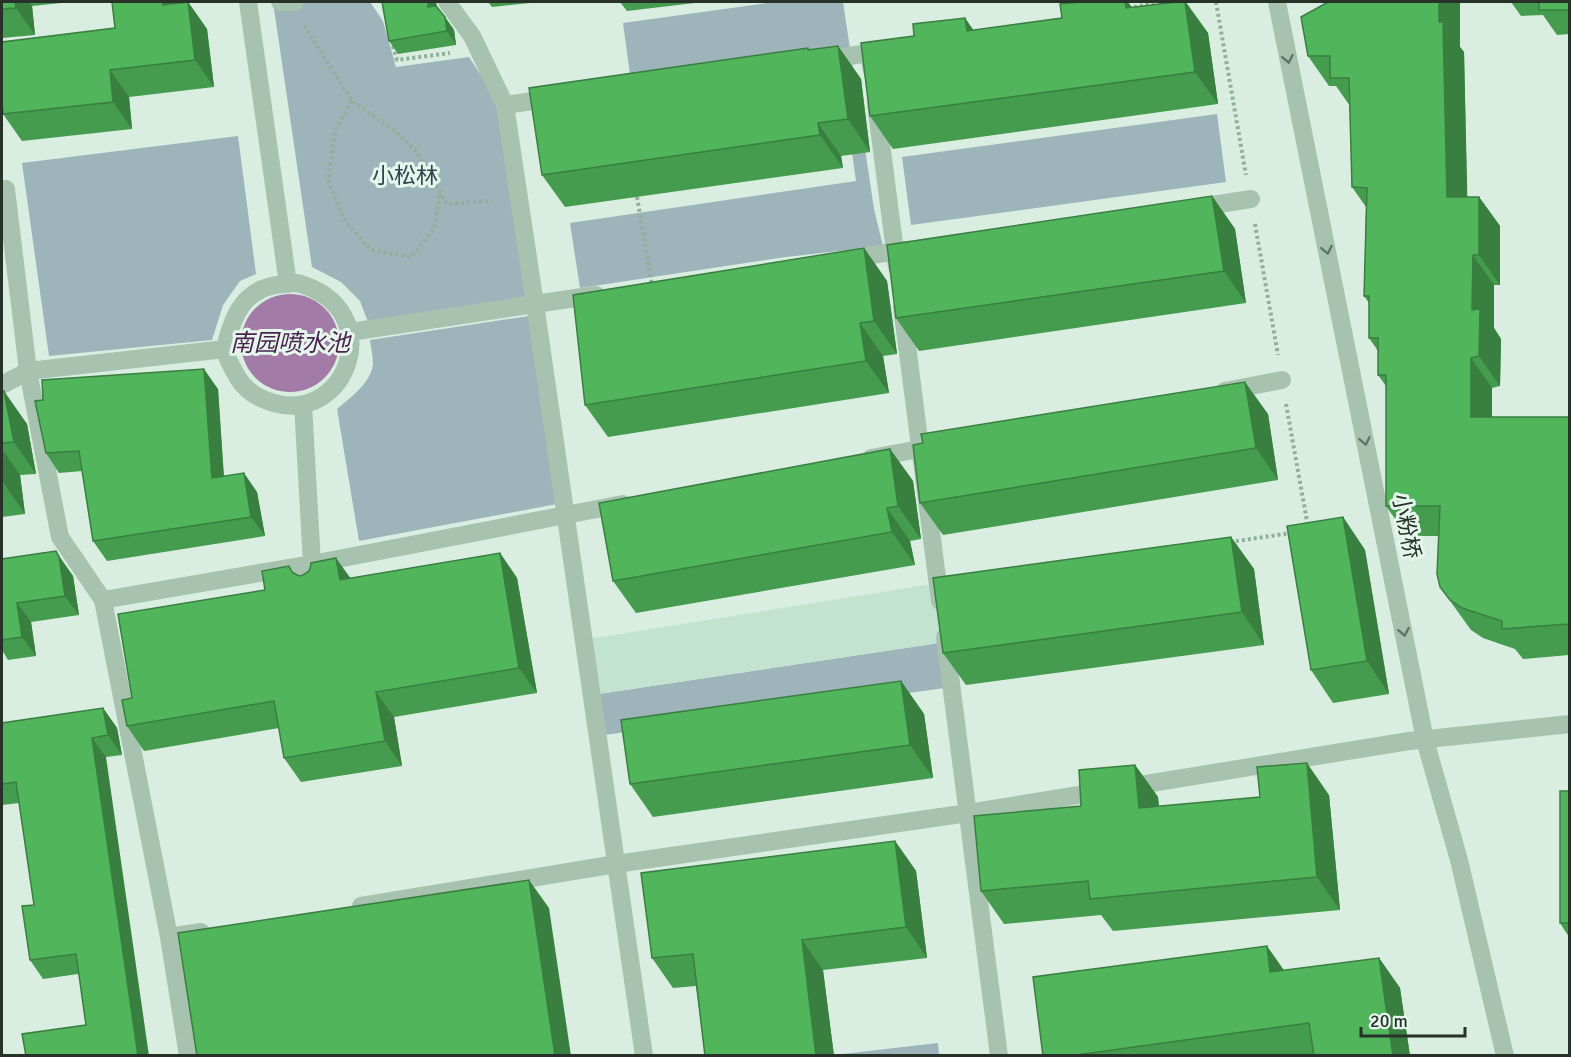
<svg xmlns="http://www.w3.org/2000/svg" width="1571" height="1057" font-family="Signika,'Noto Sans SC',sans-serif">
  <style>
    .green { fill: #9cb4ba }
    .plaza { fill: #c2e3d0 }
    .water { fill: #a27ca6 }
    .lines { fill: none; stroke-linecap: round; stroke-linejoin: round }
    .path { stroke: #92af9b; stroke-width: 4; stroke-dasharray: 3 3; stroke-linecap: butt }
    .minor { stroke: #a7c3b0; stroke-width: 18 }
    .wall { fill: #459c4e }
    .shaded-wall { fill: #387f40 }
    .building { fill: #50b55b; stroke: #387f40; stroke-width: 1.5 }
    .oneway { stroke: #617365 }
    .labels { text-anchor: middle; stroke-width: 6; stroke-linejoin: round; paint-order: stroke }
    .park-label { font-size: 22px; fill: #2e454c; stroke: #e5f6ec }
    .street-label { font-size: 22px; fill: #273128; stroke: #e5f6ec }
    .water-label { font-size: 24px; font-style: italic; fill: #4a224d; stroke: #e5f6ec }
  </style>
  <rect width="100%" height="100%" fill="#d9ede1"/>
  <!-- green -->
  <path class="green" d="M273 2H370L383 21 396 67 469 57 501 106 529 298 368 322 360 301 341 282 312 267Z
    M774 2H843L874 209 883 246 786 257 580 288 570 223 856 181 837 46 630 75 623 23Z
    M1217 114 1226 182 911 225 902 157Z
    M238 136 256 274 240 281 223 305 212 340 49 356 22 163Z
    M529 316 557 504 359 541 337 409C350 398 371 383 373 364 373 357 371 348 370 340Z
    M946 642 952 687 597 736 592 695Z
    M938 1043 939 1055H834Z"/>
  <!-- plaza -->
  <path class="plaza" d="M938 583 946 642 592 695 583 640Z"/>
  <!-- water -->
  <path class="water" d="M241 343a49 49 0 1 1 98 0a49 49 0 1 1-98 0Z"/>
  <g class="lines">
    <!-- path -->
    <path class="path" d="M1216 2 1246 175
      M1128 8 1163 2
      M304 26 352 101 396 132 416 151 447 204 492 201
      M393 46 397 60 450 53
      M352 101 335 131 328 181 345 221 371 250 411 257 434 229 440 193
      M637 197 652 285
      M1255 224 1278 355
      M1286 404 1308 527
      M1230 542 1291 533"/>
    <!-- minor -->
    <path class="minor" d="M248 2 288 284
      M280 2H295
      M447 2 472 36 505 105 535 304 596 295
      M1277 2 1425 740 1459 860 1505 1056
      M822 60 869 53 872 71
      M876 104 897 267
      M505 105 554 98
      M6 189 28 371 60 537 103 600 169 937 188 1056
      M1193 208 1251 199
      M846 259 905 250
      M297 283C390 308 348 424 274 403 259 399 246 391 238 378 234 371 225 356 225 349 225 345 227 343 227 340 233 319 240 299 262 289 274 284 284 284 297 283Z
      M902 307 940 601
      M350 332 535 304 644 1056
      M2 385 28 371 225 349
      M1225 391 1282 380
      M303 404 312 564 314 576
      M871 458 930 447
      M103 600 312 564 623 504
      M945 637 999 1056
      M361 906 616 864 968 813 1409 741 1570 724
      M169 937 201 932"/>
  </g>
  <!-- wall -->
  <path class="wall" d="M2 2H71L32 6 35 35 2 38Z
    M112 2H178V3L188 2 207 29 214 87 129 97 132 129 22 141 3 114 115 28Z
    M382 2H436L437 6 454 30 456 45 398 54 389 41Z
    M488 2H539L492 7Z
    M620 2H703L627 11Z
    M1177 2H1186L1208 33 1218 104 893 149 870 116 914 36 965 18 973 30Z
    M1460 2V47L1464 52 1467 197H1479L1500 226V285H1494V328L1501 339 1500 386 1492 388V417H1569V655L1523 659 1515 649 1483 638 1471 630 1440 587 1439 536H1407L1386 506V386L1378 375V351L1369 338V303L1364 296 1366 207 1352 187 1350 106 1336 86H1329L1308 56Z
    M1511 2H1569V34L1557 35 1543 15 1521 16Z
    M838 46 861 79 870 152 841 156 843 168 565 207 542 175 809 50Z
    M1212 196 1235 229 1246 303 919 351 896 318Z
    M864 248 887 281 897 354 883 356 889 393 608 437 585 405Z
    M218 389 224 476 257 492 265 536 107 561 93 541 82 471 59 473 46 453Z
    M2 391 27 424 36 474 20 475 25 514 2 517Z
    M1268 414 1278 480 943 535 920 503Z
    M890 449 913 481 921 539 910 541 915 565 636 613 613 581Z
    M1343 517 1365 550 1389 694 1333 703 1311 670Z
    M1231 537 1254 569 1264 645 966 685 943 653Z
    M56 551 73 576 79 615 31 622 36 656 8 660 2 650V559Z
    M500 553 517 578 537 693 394 717 402 766 301 782 284 758 279 728 144 751 127 726 132 698 265 590 294 573 297 575 350 578Z
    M901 681 924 714 933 778 653 817 630 784Z
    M103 708 117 728 122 755 106 757 78 974 43 979 30 960 34 905 19 803 2 805V723Z
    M1135 765 1158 797 1159 806 1329 795 1340 910 1113 931 1101 915 1004 924 981 891 1081 806Z
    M1569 791V937L1560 923Z
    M895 841 916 871 927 958 823 970 834 1056H705L696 986 673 988 652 958Z
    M1379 958 1400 988 1410 1056H1043L1283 971Z"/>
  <!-- shaded-wall -->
  <path class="shaded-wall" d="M15 2H29L32 6 35 35 16 8Z
    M162 2H178L182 33 163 5Z
    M188 2 207 29 214 87 195 60Z
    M428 2H436L438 20 428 7Z
    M1125 2H1128L1147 28 1126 8Z
    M1185 2 1208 33 1218 104 1195 72Z
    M1439 2H1460V47L1464 52 1468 226 1447 197 1439 22Z
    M445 17 454 30 456 45 447 31Z
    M965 18 987 50 967 31Z
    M838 46 861 79 870 152 848 119Z
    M110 70 129 97 132 129 113 102Z
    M818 123 841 156 843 168 820 135Z
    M1212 196 1235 229 1246 303 1224 271Z
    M1479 197 1500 226V285L1479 255Z
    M864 248 887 281 897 354 874 321Z
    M1473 255 1494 285V328L1501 339 1500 386 1479 356 1472 310Z
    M860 323 883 356 889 393 866 361Z
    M1471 358 1492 388V447L1471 417Z
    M204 369 218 389 225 497 212 478Z
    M1245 382 1268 414 1278 480 1256 448Z
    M4 391 27 424 36 474 14 442Z
    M2 449 20 475 25 514 3 482 2 474Z
    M890 449 913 481 921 539 898 506Z
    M244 473 257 492 265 536 251 517Z
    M887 508 910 541 915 565 892 532Z
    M1343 517 1365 550 1389 694 1367 661Z
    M1231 537 1254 569 1264 645 1242 612Z
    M500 553 517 578 537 693 519 668Z
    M59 557 73 576 79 615 65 596Z
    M336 558 354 583 340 580Z
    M17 603 31 622 36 656 22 637Z
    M901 681 924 714 933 778 910 745Z
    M376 692 394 717 402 766 385 741Z
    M103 708 117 728 122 755 108 735Z
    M92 738 106 757 149 1056H138Z
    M1307 763 1329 795 1340 910 1317 877Z
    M1135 765 1158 797 1162 840 1139 808Z
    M895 841 916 871 927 958 906 927Z
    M529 880 549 908 571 1056H555Z
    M802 940 823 970 834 1056H816Z
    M1267 946 1288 976 1270 972Z
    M1379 958 1400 988 1410 1056H1393Z"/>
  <!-- building -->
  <path class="building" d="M2 2H15L16 8 2 9Z
    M112 2H162L163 5 188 2 195 60 110 70 113 102 3 114 2 102V42L115 28Z
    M382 2H428V7L436 6 445 17 447 31 389 41Z
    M1081 2H1125L1126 8 1177 2H1185L1195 72 870 116 861 43 914 36 913 24 965 18 967 31 1062 18 1060 4Z
    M1328 2H1439V22H1443L1447 197H1479V255H1473L1472 310 1480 309 1479 356 1471 358V417H1569V624L1502 629V621L1462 608 1450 600 1440 587 1437 574 1440 506H1386V375H1378V338H1369V296H1364L1367 188 1352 187 1349 78H1330V56H1308L1301 17Z
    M1539 2H1569V10H1539Z
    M838 46 848 119 818 123 820 135 542 175 529 88 808 48V50Z
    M1212 196 1224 271 896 318 887 245Z
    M864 248 874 321 860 323 866 361 585 405 573 295Z
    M204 369 212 478 244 473 251 517 93 541 79 451 46 453 35 401 43 400 42 380Z
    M1245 382 1256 448 920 503 913 445 923 443 921 434Z
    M2 391H4L14 442 2 443Z
    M890 449 898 506 887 508 892 532 613 581 599 503Z
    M1343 517 1367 661 1311 670 1287 526Z
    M1231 537 1242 612 943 653 933 578Z
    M56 551 59 557 65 596 17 603 22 637 2 640V559Z
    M500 553 519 668 376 692 385 741 284 758 274 701 127 726 122 700 132 698 118 614 265 590 262 571 289 566 292 572 297 575 301 576 308 572 310 569 311 563 336 558 340 580Z
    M901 681 910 745 630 784 621 720Z
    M103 708 108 735 92 738 138 1056H26L22 1034 86 1025 76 954 30 960 22 906 34 905 16 782 2 784V723Z
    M1307 763 1317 877 1090 899 1088 881 981 891 974 816 1081 806 1079 770 1135 765 1139 808 1260 797 1257 767Z
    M1560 791H1569V923H1560Z
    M895 841 906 927 802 940 816 1056H705L693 954 652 958 641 873Z
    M529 880 555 1056H197L178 933Z
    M1267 946 1270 972 1379 958 1393 1056H1314L1309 1023 1069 1056H1043L1033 977Z"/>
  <!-- one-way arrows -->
  <defs><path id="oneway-chevron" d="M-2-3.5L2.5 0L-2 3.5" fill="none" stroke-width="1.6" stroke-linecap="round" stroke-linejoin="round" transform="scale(1.5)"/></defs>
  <g class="oneway">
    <use href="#oneway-chevron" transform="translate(1288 59) rotate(79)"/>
    <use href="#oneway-chevron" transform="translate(1327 250) rotate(79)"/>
    <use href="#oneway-chevron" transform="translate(1365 441) rotate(79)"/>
    <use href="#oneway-chevron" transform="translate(1404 632) rotate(79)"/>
  </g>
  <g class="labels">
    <!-- park labels -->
    <g class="park-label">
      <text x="405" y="183">小松林</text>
    </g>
    <!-- street labels -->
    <g class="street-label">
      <text transform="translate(1407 526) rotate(79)" y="8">小粉桥</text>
    </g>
    <!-- water labels -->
    <g class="water-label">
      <text x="290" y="351">南园喷水池</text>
    </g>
  </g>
  <!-- border -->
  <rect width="1571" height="1057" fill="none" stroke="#273128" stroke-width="6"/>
  <!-- scale -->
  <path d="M1361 1027v9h104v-9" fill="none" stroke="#273128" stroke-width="3"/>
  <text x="1370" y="1027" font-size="18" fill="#273128" stroke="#e5f6ec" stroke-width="4.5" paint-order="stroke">20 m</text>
</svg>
